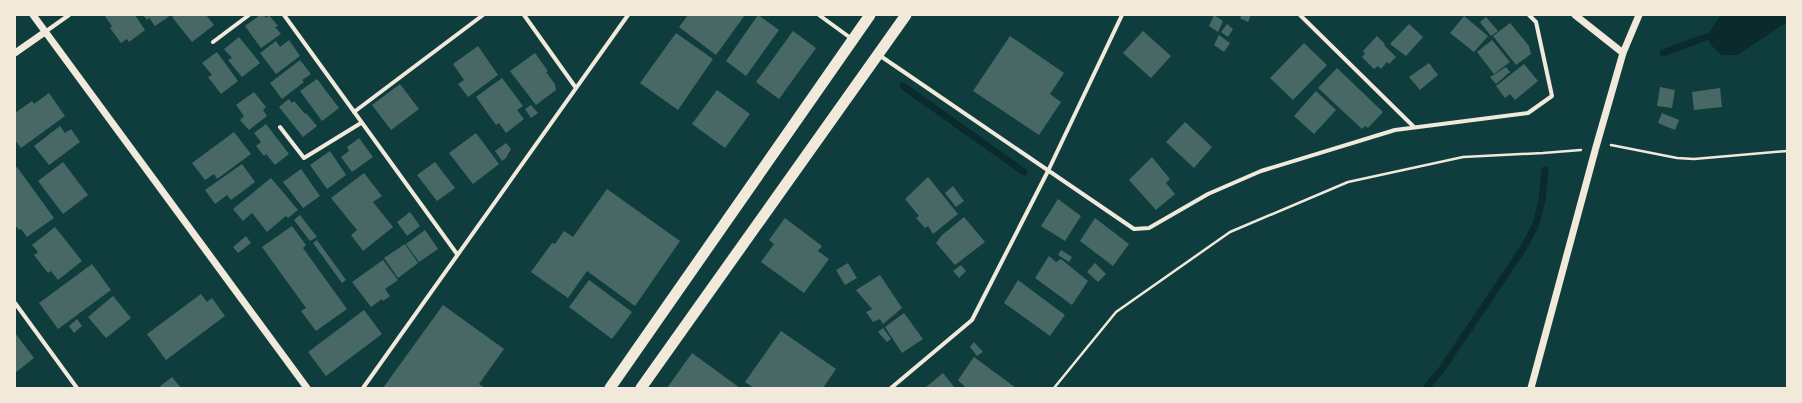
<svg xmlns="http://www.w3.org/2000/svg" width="1802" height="403" font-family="'Space Grotesk',sans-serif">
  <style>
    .water { fill: #0a2a2b }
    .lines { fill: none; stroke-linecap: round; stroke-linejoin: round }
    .stream { stroke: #0a2a2b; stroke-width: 7 }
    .building { fill: #486865 }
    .path { stroke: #f1e9da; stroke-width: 2.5 }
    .minor { stroke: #f1e9da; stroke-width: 4 }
    .tertiary { stroke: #f1e9da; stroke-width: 7 }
    .trunk { stroke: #f1e9da; stroke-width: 11 }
  </style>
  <rect width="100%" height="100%" fill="#0f3d3e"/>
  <!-- water -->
  <path class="water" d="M1721 15H1787V22L1738 55H1721L1711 45 1706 37Z"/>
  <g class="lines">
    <!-- stream -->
    <path class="stream" d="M1663 53 1706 37
      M903 86 1024 172
      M1426 388 1442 369 1524 247 1536 224 1542 200 1545 170"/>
  </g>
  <!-- building -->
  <path class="building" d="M104 15H135L145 30 129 42 127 39 121 43 110 28 112 26Z
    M143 15H171L155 26 149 18 147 20Z
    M175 15H206L214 25 192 42 172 17Z
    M260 15H264L266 18 269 15 278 26 275 27 281 34 261 48 245 26Z
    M688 15H745L716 55 679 27Z
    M758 15 779 30 746 76 726 61Z
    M1214 15 1223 21 1218 32 1209 26Z
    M1242 15H1251L1248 22 1240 18Z
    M1464 16 1488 36 1474 52 1450 33Z
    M1486 17 1498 31 1491 36 1480 22Z
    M1510 23 1529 46 1531 54 1516 65 1493 36Z
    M1227 24 1233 29 1228 37 1221 32Z
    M1409 24 1423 37 1406 56 1390 44Z
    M793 31 816 48 779 99 756 82Z
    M1143 31 1171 56 1151 78 1123 53Z
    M676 33 713 59 678 110 640 83Z
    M1219 35 1230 43 1224 52 1214 45Z
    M1010 36 1064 73 1050 94 1061 102 1039 135 973 91Z
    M1377 36 1385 44 1384 45 1396 57 1389 64 1387 62 1381 69 1378 66 1374 69 1362 57 1365 54 1363 51Z
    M239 37 260 63 242 77 228 60 232 58 224 49Z
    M289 40 300 56 276 74 260 53 276 41 280 47Z
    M1492 40 1510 62 1494 74 1477 52Z
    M1304 43 1327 65 1293 100 1270 78Z
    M478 46 498 75 468 97 458 84 464 80 453 64Z
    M217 52 238 81 221 94 208 77 212 75 202 63Z
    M535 53 548 71 546 72 555 84 556 90 536 105 510 71Z
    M300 60 311 74 302 80 304 82 282 99 270 83Z
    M1429 63 1438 75 1420 90 1409 77Z
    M1524 64 1538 81 1515 100 1510 94 1505 98 1496 86Z
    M1506 67 1510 72 1496 84 1490 77Z
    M1337 68 1383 112 1368 128 1365 126 1362 129 1318 88Z
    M502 78 523 106 517 110 524 119 506 133 499 123 496 125 476 97Z
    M317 79 339 108 322 121 300 91Z
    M400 84 419 109 391 130 372 105Z
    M1660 87 1675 90 1672 108 1657 106Z
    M1720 88 1722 107 1694 110 1692 92Z
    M717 90 750 114 725 148 692 124Z
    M1316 91 1336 110 1314 134 1294 116Z
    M254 92 266 107 263 110 267 116 249 130 240 120 244 116 236 105Z
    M49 93 65 116 21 148 15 140V113L32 101 34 104Z
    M289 99 292 103 294 101 305 114 306 113 317 126 303 137 279 107Z
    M531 105 538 113 531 118 525 109Z
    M1662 113 1679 120 1675 130 1658 123Z
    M1185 122 1212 147 1194 168 1166 142Z
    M266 124 289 154 275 165 266 154 264 156 256 146 261 142 254 133Z
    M60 126 65 133 71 129 80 142 49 165 34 146Z
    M234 132 251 154 217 179 214 174 205 180 192 163Z
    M476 133 499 164 473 184 449 153Z
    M359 138 373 157 352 172 341 157 349 151 347 147Z
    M506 143 511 149 506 158 502 161 495 151Z
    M330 151 346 175 327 189 310 165Z
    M1152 157 1170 179 1166 183 1175 194 1156 210 1129 180Z
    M63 162 88 195 63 214 38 181Z
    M435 162 455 188 437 201 417 175Z
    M242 164 255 182 231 200 227 195 215 204 205 190Z
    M17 167 54 218 27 237 21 229 19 230 15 225V168Z
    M301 169 320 196 303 208 283 182Z
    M364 173 382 196 373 202 393 227 363 251 351 235 357 230 331 198Z
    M928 177 958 214 933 234 928 226 925 228 916 218 919 216 905 199Z
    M271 178 298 210 288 218 286 216 267 232 252 213 243 221 233 209Z
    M953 186 964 201 956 207 945 193Z
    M607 189 680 241 635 306 587 271 568 298 531 272 552 243 555 244 564 231 573 237Z
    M1058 199 1081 216 1065 241 1041 226Z
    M410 212 420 226 407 236 397 222Z
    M300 215 317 237 310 241 294 220Z
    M964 217 985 242 955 265 936 243 941 236Z
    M785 218 822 246 818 251 829 259 804 293 761 262 774 244 769 240Z
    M1095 218 1129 244 1113 266 1080 241Z
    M292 226 306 245 303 248 347 309 316 331 301 311 306 308 262 247Z
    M55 227 82 261 58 280 51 271 48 273 34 255 38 252 32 245Z
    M425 230 438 249 419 262 406 244Z
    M246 236 251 243 238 253 233 247Z
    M317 240 346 280 342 283 313 243Z
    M405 244 418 263 398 278 384 258Z
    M1061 250 1072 257 1069 262 1058 255Z
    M1049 256 1056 262 1061 259 1088 281 1072 305 1035 278Z
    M383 260 398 280 385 289 390 296 383 301 382 299 371 307 352 282Z
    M848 263 857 278 845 285 836 270Z
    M1095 263 1106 274 1098 282 1087 272Z
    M92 264 111 290 58 329 39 303Z
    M961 265 966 271 959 278 953 271Z
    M880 275 902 308 883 324 880 319 873 322 866 312 872 309 856 290Z
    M589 280 632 312 612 339 569 307Z
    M1018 280 1065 315 1050 336 1004 303Z
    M201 294 207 302 212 298 225 316 166 360 147 334Z
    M113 296 131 318 106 338 88 317Z
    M443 305 504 349 479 384 485 388H383Z
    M364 310 382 334 326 376 308 352Z
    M904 313 923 339 902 353 885 327Z
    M77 319 82 326 74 333 69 326Z
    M883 328 891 339 887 342 878 332Z
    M781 331 836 369 823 388H754L745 382Z
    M15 333 34 358 15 373Z
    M974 342 983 352 977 356 970 347Z
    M692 353 740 388H667Z
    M974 357 1016 388H966L958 380Z
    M943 373 955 388H925Z
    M172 377 181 388H158Z"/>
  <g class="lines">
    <!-- path -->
    <path class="path" d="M1611 145 1677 158 1694 159 1787 151
      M1054 388 1116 312 1230 232 1348 182 1463 157 1543 153 1581 150"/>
    <!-- minor -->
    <path class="minor" d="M284 15 457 254
      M524 15 576 88
      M819 15 852 39
      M1300 15 1414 127
      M45 32 69 15
      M213 42 249 15
      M879 55 1134 229 1149 228 1208 194 1261 171 1395 130 1528 113 1552 96 1536 22 1529 15
      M354 112 483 15
      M280 127 304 158 361 123
      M15 303 77 388
      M363 388 628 15
      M891 388 972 320 1048 171 1122 15"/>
    <!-- tertiary -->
    <path class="tertiary" d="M33 15 307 388
      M1575 15 1623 53
      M15 53 45 32
      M1531 388 1596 147 1623 53 1639 15"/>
    <!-- trunk -->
    <path class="trunk" d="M610 388 870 15
      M641 388 906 15"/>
  </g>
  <!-- border -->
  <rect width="1802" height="403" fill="none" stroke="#f1e9da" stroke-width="32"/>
</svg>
